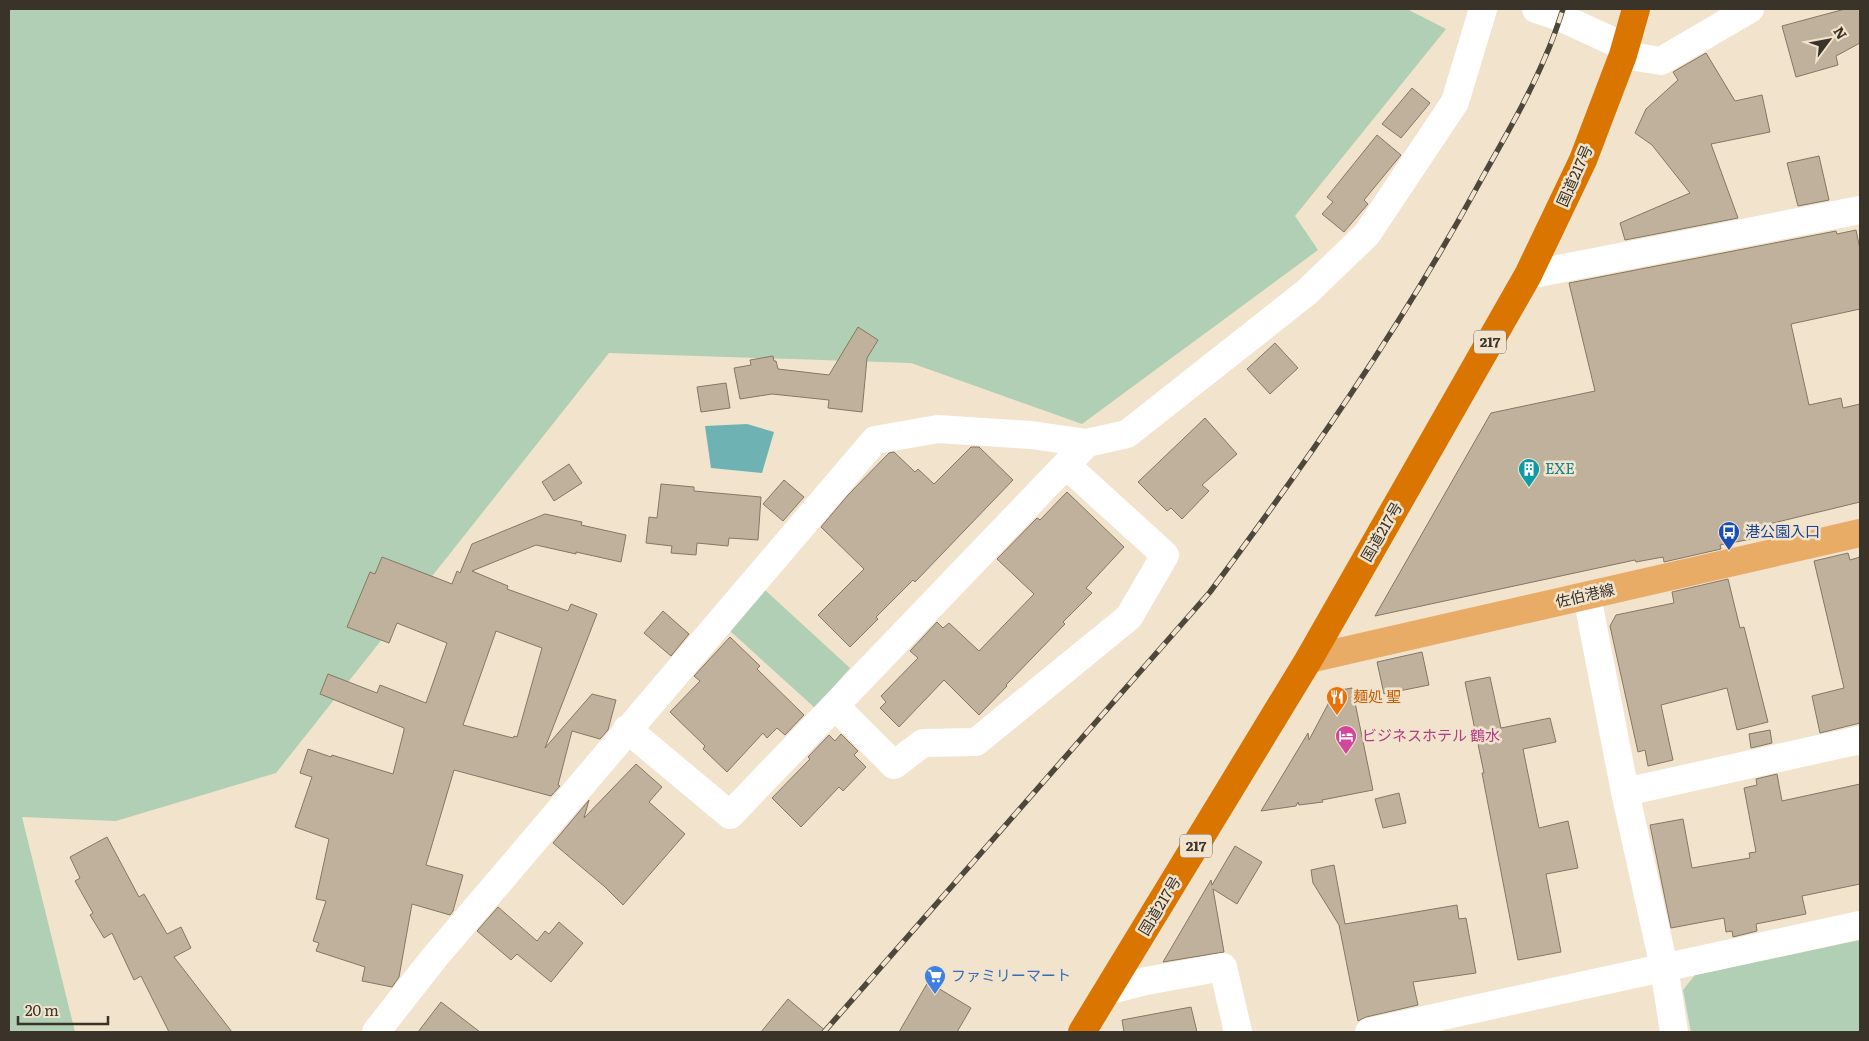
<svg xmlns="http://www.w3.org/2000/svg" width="1869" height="1041" font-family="Literata,'Noto Sans JP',serif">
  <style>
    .green { fill: #b0cfb5 }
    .water { fill: #6eb2b4 }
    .building { fill: #c0b19c; stroke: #857764; fill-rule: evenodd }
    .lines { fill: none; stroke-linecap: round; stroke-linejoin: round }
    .minor { stroke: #fff; stroke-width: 28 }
    .major { stroke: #e9ac66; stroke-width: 28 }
    .highway { stroke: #da7500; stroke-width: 28 }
    .rail-casing { stroke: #4e473c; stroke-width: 5.5 }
    .rail { stroke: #f2e3cd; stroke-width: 4; stroke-dasharray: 11; stroke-linecap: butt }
    .labels { text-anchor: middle; stroke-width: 5; stroke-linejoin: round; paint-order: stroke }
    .shield { fill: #f2e3cd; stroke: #70685b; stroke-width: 1 }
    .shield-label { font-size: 14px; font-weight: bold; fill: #39332a }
    .street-label { font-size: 15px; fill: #39332a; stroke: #f2e3cd }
    .culture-label { font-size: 15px; fill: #0d838f; stroke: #f2e3cd; text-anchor: start }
    .transit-label { font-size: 15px; fill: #164399; stroke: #f2e3cd; text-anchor: start }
    .food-label { font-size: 15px; fill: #c56008; stroke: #f2e3cd; text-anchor: start }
    .hotel-label { font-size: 15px; fill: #b23c85; stroke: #f2e3cd; text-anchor: start }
    .shop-label { font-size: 15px; fill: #366cbe; stroke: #f2e3cd; text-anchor: start }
  </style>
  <rect width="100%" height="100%" fill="#f2e3cd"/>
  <!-- green -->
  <path class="green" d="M9 9H1407L1446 29 1295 216 1318 250 1082 424 911 363 609 353 276 773 116 821 22 817 75 1032H9Z
    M765 590 850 668 815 708 729 630Z
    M1860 940V1032H1691L1683 990 1695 975Z"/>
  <!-- water -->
  <path class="water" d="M747 424 774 432 762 473 711 468 705 426Z"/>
  <!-- building -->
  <path class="building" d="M1845 9H1860V43L1836 56 1838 65 1796 77 1782 26Z
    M1706 53 1735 101 1762 95 1770 132 1711 144 1738 218 1625 240 1620 223 1690 193 1652 145 1635 133 1646 109 1678 80 1673 72Z
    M1412 88 1430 103 1401 138 1382 124Z
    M1377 135 1401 155 1364 200 1368 204 1344 232 1322 214 1333 202 1327 197Z
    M1819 156 1829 200 1798 206 1787 163Z
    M1856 230 1860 249V309L1791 324 1809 405 1841 398 1843 408 1860 404V502L1765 525 1767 536 1720 545 1721 549 1664 562 1663 557 1636 562 1635 560 1375 616 1491 413 1595 391 1569 283 1836 231 1837 234Z
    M858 327 878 340 867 358 862 412 828 408 829 400 772 394 740 399 734 368 751 365 750 360 773 356 774 361H776L778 369 829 375Z
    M1275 343 1298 368 1270 394 1247 369Z
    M726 383 730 408 701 412 697 387Z
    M1205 418 1237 454 1202 485 1209 491 1182 519 1171 508 1167 511 1138 482Z
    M971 447H979L1013 480 915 582 913 580 876 617 878 619 850 647 818 615 864 569 821 527 848 495 889 453 894 452 915 472 918 469 934 484Z
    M569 464 582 483 554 501 542 482Z
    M784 480 804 497 783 521 763 504Z
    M661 484 694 487V491L761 497 758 540 729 538 728 546 697 543 696 555 671 553 672 546 646 543 649 517 657 518Z
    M1067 492 1124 547 1086 588 1092 593 1063 622 1065 624 1006 685 1007 686 979 715 944 680 899 727 880 708 886 702 881 696 918 658 910 651 937 622 943 628 949 623 979 651 1034 594 997 559 1037 518 1040 520Z
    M545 514 582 522 581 525 626 535 621 562 576 552V554L536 545 472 571 508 586 507 589 568 611 571 604 597 614 545 748 592 694 616 700 608 730 600 739 572 731 558 785 560 786 551 796 454 770 426 865 463 875 453 911 450 915 412 904 399 977 392 987 362 981 365 967 316 951 319 943 313 941 326 901 316 899 329 839 295 827 312 777 300 773 308 749 331 757 332 755 393 774 404 730V728L320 694 328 674 377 693 380 685 426 703 447 643 397 623 389 643 347 627 370 572 375 574 382 557 452 584 457 571 460 573 472 544ZM496 631 542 648 517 737 514 736 513 738 463 725Z
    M1848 553 1850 560 1860 557V723L1820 733 1812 696 1844 688 1814 561Z
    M1728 579 1740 628 1744 627 1768 722 1737 730 1727 688 1661 705 1673 760 1648 766 1645 750 1638 752 1610 626 1616 615 1674 603 1672 592Z
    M663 611 689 634 671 656 644 633Z
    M730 637 760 666 757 669 804 715 785 735 777 728 767 738 763 733 727 772 703 749 705 746 670 712 700 681 694 676Z
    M1422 652 1429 685 1384 694 1377 662Z
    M1490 677 1501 728 1550 718 1556 742 1523 749 1539 828 1568 821 1578 868 1546 874 1561 952 1518 960 1482 773H1484L1465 682Z
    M1352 688 1373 790 1322 800 1323 802 1299 805 1298 802 1296 806 1261 811 1308 733 1309 740 1335 691Z
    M1770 730 1772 743 1751 748 1749 734Z
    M841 734 858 751 854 755 866 767 843 791 839 787 801 827 772 798 810 759 808 757 829 735 835 741Z
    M636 764 662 787 649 802 685 834 623 905 605 887 553 843 589 800 584 818Z
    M1777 774 1782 801 1860 784V884L1802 896 1806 914 1756 924 1757 931 1733 937 1732 931 1726 932 1724 918 1671 928 1650 825 1683 819 1692 868 1750 858 1749 853 1756 852 1744 788 1757 785 1756 779Z
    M1399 793 1406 823 1383 828 1375 799Z
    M107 837 139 897 144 894 167 934 181 927 191 948 174 957 232 1032H169L141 976 134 980 112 933 104 938 90 915 93 913 75 881 80 878 70 857Z
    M1235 846 1262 862 1237 904 1213 889 1224 952 1163 962 1211 880 1212 885Z
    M1334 865 1345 924 1457 905 1459 919 1466 918 1476 973 1413 982 1418 1005 1366 1017 1358 1021 1339 925 1313 883 1311 870Z
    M498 907 537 941 545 931 549 934 559 922 583 943 551 982 517 954 511 960 477 931Z
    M928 982 971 1008 957 1032H899Z
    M788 999 827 1032H761Z
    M441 1002 480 1032H418Z
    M1191 1007 1197 1032H1124L1122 1020Z"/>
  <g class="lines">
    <!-- minor -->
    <path class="minor" d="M1536 9 1560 17 1625 47
      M1623 55 1661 61 1750 9
      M1528 275 1860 210
      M1587 596 1625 792 1664 967 1674 1032
      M835 706 894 765 923 743 976 742 1129 617 1165 555 1066 465
      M627 729 730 815 1087 443
      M1625 792 1860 740
      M1107 991 1146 981 1223 967 1238 1032
      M376 1032 434 958 875 440 938 429 1031 435 1087 443 1127 434 1307 292 1367 234 1455 102 1483 9
      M1369 1032 1860 925"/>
    <!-- major -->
    <path class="major" d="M1309 659 1860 533"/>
    <!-- highway -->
    <path class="highway" d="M1082 1032 1309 659 1528 275 1583 160 1623 55 1636 9"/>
    <!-- rail casing -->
    <g class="rail-casing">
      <path id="rail" d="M824 1032 1210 592C1306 463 1399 330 1476 189 1500 145 1527 101 1546 55 1553 40 1558 24 1563 9"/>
    </g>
    <!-- rail -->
    <use href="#rail" class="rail"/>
  </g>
  <!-- icons -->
  <defs>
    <g id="building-pin" transform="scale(1.125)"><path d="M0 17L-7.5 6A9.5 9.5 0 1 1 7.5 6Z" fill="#0f9aa8" stroke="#f2e3cd"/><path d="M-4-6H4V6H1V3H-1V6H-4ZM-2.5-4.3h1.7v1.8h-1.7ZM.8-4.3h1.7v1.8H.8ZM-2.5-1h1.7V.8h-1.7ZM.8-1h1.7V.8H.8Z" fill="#fff"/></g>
    <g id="bus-pin" transform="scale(1.125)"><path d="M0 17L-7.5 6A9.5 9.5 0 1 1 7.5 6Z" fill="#1a4fb4" stroke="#f2e3cd"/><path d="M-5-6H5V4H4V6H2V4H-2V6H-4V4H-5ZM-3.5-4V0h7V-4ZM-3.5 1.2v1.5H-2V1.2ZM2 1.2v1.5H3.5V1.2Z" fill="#fff"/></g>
    <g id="restaurant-pin" transform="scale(1.125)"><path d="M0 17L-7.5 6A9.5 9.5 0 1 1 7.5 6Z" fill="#e8710a" stroke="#f2e3cd"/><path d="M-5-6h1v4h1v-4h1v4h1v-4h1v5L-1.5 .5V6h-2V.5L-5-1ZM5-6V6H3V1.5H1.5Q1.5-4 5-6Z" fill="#fff"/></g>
    <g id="hotel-pin" transform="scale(1.125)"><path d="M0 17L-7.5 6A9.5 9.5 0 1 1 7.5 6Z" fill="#d1479c" stroke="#f2e3cd"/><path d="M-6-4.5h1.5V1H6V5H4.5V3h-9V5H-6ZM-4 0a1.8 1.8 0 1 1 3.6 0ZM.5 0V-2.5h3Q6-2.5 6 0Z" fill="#fff"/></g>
    <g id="supermarket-pin" transform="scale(1.125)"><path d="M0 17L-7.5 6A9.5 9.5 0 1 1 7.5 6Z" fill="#3f7fe0" stroke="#f2e3cd"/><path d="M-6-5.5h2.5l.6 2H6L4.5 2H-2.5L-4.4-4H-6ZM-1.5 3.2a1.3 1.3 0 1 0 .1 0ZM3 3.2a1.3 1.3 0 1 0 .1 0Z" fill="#fff"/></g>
  </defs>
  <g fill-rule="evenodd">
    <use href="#building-pin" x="1529" y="469"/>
    <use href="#bus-pin" x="1729" y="532"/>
    <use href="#restaurant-pin" x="1337" y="697"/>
    <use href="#hotel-pin" x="1346" y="736"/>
    <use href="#supermarket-pin" x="935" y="976"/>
  </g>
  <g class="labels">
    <!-- shield labels -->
    <g class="shield">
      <rect x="1474" y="330.5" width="32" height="23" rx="4"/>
      <rect x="1180" y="834.5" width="32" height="23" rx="4"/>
    </g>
    <g class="shield-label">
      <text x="1490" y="347">217</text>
      <text x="1196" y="851">217</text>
    </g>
    <!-- street labels -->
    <g class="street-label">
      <text transform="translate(1575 176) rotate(-66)" y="5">国道217号</text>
      <text transform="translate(1382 532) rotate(-60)" y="5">国道217号</text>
      <text transform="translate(1585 596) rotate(-13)" y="5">佐伯港線</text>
      <text transform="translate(1160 906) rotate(-59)" y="5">国道217号</text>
    </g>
    <!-- culture labels -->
    <g class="culture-label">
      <text x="1545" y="474">EXE</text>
    </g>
    <!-- transit labels -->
    <g class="transit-label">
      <text x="1745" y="537">港公園入口</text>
    </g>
    <!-- food labels -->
    <g class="food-label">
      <text x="1353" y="702">麺処 聖</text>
    </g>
    <!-- hotel labels -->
    <g class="hotel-label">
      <text x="1362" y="741">ビジネスホテル 鶴水</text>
    </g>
    <!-- shop labels -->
    <g class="shop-label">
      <text x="951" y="981">ファミリーマート</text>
    </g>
  </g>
  <!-- border -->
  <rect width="1869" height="1041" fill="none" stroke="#39332a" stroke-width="20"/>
  <!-- north arrow -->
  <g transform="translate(1829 40) rotate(58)" stroke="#f2e3cd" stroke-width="4" paint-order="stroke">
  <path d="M0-4L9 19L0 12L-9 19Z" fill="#39332a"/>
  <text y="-8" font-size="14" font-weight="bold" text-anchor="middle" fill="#39332a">N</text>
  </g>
  <!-- scale -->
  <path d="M18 1016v8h90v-8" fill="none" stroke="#39332a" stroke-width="2.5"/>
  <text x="25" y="1016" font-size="15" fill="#39332a" stroke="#f2e3cd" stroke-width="4" paint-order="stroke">20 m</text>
</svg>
